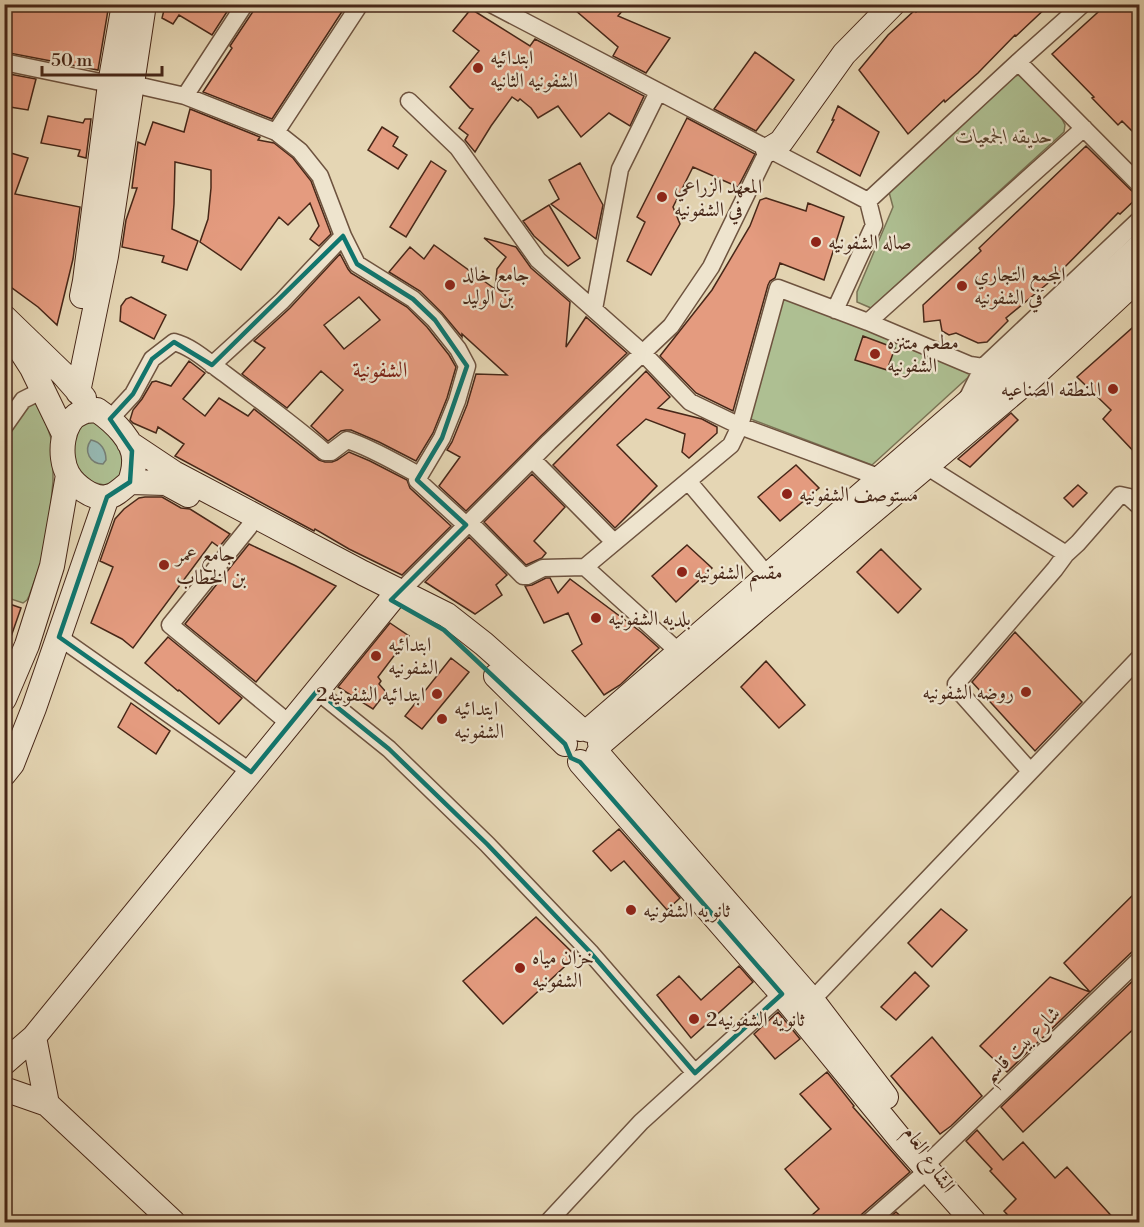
<svg xmlns="http://www.w3.org/2000/svg" width="1144" height="1227" font-family="'Libre Bodoni',Amiri,serif">
  <style>
    .green { fill: #aebf92; stroke: #7a7355; stroke-width: 1.5 }
    .water { fill: #96b8b2; stroke: #767e74; stroke-width: 1.5 }
    .building { fill: #e49b7f; stroke: #472718; stroke-width: 1.5; fill-rule: evenodd }
    .lines { fill: none; stroke-linecap: round; stroke-linejoin: round }
    .street-casing { stroke: #6e533f; stroke-width: 19 }
    .secondary-casing { stroke: #472718; stroke-width: 26 }
    .street { stroke: #eee4ce; stroke-width: 16 }
    .secondary { stroke: #eee4ce; stroke-width: 24 }
    .marked { fill: none; stroke: #0f766e; stroke-width: 4.5; stroke-linejoin: round }
    .poi-dot { fill: #8f2418; stroke: #eee4ce; stroke-width: 2 }
    .labels { text-anchor: middle; stroke-width: 4.5; stroke-linejoin: round; paint-order: stroke }
    .poi-label { font-size: 20px; fill: #472718; stroke: #eee4ce; text-anchor: start }
    .park-label { font-size: 20px; font-style: italic; fill: #5c4530; stroke: #eee4ce }
    .street-label { font-size: 20px; fill: #472718; stroke: #eee4ce }
    .quarter-label { font-size: 22px; fill: #7a1f14; stroke: #eee4ce }
  </style>
  <rect width="100%" height="100%" fill="#e5d6b4"/>
  <filter id="stains"><feTurbulence type="fractalNoise" baseFrequency=".00333" numOctaves="4"/><feColorMatrix values="0 0 0 0 .2 0 0 0 0 .09 0 0 0 0 .02 0 0 0 .5 -.17"/></filter>
  <radialGradient id="worn" r=".72"><stop offset=".6" stop-color="#630" stop-opacity="0"/><stop offset="1" stop-color="#630" stop-opacity=".3"/></radialGradient>
  <!-- green -->
  <path class="green" d="M1018 75 1024 77 1061 117 1065 125 1064 132 871 308 857 302V292L893 207 889 192 1009 79Z
    M781 296 975 371 872 465 748 418Z
    M38 400 53 444V481L47 546 29 596 27 600 23 603 5 597V440L30 401Z
    M98 422 121 445 123 460V473L116 482 104 485 91 482 72 464 71 435 81 423Z"/>
  <!-- water -->
  <path class="water" d="M91 440C101 442 106 450 106 460L103 464C90 464 83 451 91 440Z"/>
  <!-- building -->
  <path class="building" d="M4 4H109L98 70 4 52Z
    M162 4H232L212 35 179 15 173 24 162 18 165 6Z
    M255 4H347L272 119 203 92 232 48 230 46 254 10Z
    M568 4H628L618 16 670 38 646 73 613 56 618 47Z
    M924 4H1050L1016 36 1015 35 978 73 945 102 944 100 908 134 859 70 888 35 915 10 916 12Z
    M1107 4H1140V139L1122 121 1118 125 1092 98 1094 97 1052 54Z
    M471 9 530 46 535 39 644 96 630 126 609 113 581 137 558 106 538 118 531 108 520 99 518 101 512 97 491 126 475 152 465 140 468 135 459 128 473 109 470 108 450 87 479 51 453 31Z
    M755 52 794 80 756 131 714 109Z
    M4 73 36 79 28 110 4 106Z
    M838 106 879 132 860 176 817 152 834 120H832Z
    M190 109 260 137 258 140 274 143 293 158 311 181 331 234 319 246 310 239 319 226 310 203 288 225 279 217 241 270 200 242 208 219 211 188V170L175 162 174 204 172 229 198 241 187 270 162 262 164 256 122 247 126 220 137 188H132L138 142 145 145 153 122 184 132Z
    M48 116 83 123 85 119H91L86 158 78 156 80 150 41 143Z
    M687 118 755 154 738 187 693 167 673 207 680 224 651 275 627 261 645 222 637 217Z
    M382 127 398 137 393 146 407 155 398 169 368 150Z
    M1086 146 1133 192 1140 195 1120 214 1118 213 1053 279 1006 318 1008 321 987 342 978 343 956 333 949 335 942 331 940 320 924 322 923 305 981 251 979 248Z
    M4 151 28 158 15 194 80 207 73 259 57 325 38 307 4 282Z
    M431 161 446 171 406 237 390 227Z
    M580 163 603 205 596 239 551 204 559 199 549 180Z
    M766 198 806 211 808 203 844 217 824 280 780 263 775 278 770 281 768 285 733 411 696 393 660 356 712 290 750 226 760 200Z
    M549 205 580 258 568 266 534 236 523 221Z
    M484 238 516 247 531 268 570 302 566 347 586 317 627 353 542 435 466 511 439 486 460 457 447 450 452 442 467 405 476 374 507 375 462 334V337L442 313 420 291 389 272 410 247 424 259 434 245 495 289 497 269 506 257Z
    M340 254 348 269 351 273 407 307 427 327 449 355 456 367 447 398 433 433 416 461 379 442 351 430H346L341 431 328 441 311 426 343 390 321 371 287 408 242 374 265 348 254 341 290 308ZM359 297 380 320 344 349 324 325Z
    M131 297 166 315 154 339 120 321 121 306 126 299Z
    M1140 321V458L1103 419 1111 410 1077 377Z
    M863 336 895 348 887 370 855 360Z
    M189 361 205 373 183 399 205 416 219 398 248 416 254 409 319 460 325 462H332L337 460 349 452 370 461 407 480 410 488 451 526 402 575 349 549 315 529 314 531 301 524 175 456 184 444 158 427 156 433 133 423 130 420 133 410 142 399 152 382 156 381 171 386Z
    M646 371 670 397 658 408 702 419 717 427V433L689 458 682 452 685 434 646 419 617 445 657 486 615 528 553 465Z
    M1011 413 1018 420 970 467 958 459Z
    M796 465 819 488 780 521 758 497Z
    M532 474 565 507 534 541 546 553 542 558 526 565 484 522Z
    M1078 485 1087 493 1073 507 1064 498Z
    M145 497H162L181 508 190 509 230 534 219 547 212 542 133 648 122 639 91 623 113 567 100 561 115 519 124 509 139 498Z
    M469 537 507 575 496 585 502 595 475 614 425 582Z
    M249 544 294 565 336 586 256 682 185 624Z
    M687 545 712 568 676 602 652 576Z
    M881 549 921 589 898 613 857 572Z
    M546 578H550L558 593 570 579 641 632 659 648 620 685 604 695 572 651 582 644 568 613 544 623 525 586 532 585Z
    M4 602 21 608 6 651 4 650Z
    M390 623 409 636 378 677 381 681 379 684 386 692 373 709 338 687Z
    M1015 632 1082 702 1035 751 972 682Z
    M168 637 242 698 219 724 179 690 178 691 145 663Z
    M451 658 469 672 422 729 405 716Z
    M766 661 805 705 779 728 741 687Z
    M131 703 170 731 156 754 118 727Z
    M619 829 680 898 667 910 624 861 611 871 593 851Z
    M1140 888V949L1133 951 1090 992 1064 963Z
    M941 909 967 930 932 967 908 943Z
    M536 917 576 956 503 1024 463 981Z
    M739 966 753 982 691 1038 657 995 679 976 701 1000Z
    M915 972 929 986 896 1020 881 1007Z
    M1140 974V1023L1023 1132 1001 1107Z
    M1050 977 1090 992 1007 1072 980 1046Z
    M778 1012 800 1039 775 1059 754 1034Z
    M932 1037 982 1096 951 1126 940 1134 891 1076Z
    M827 1072 854 1106 853 1107 910 1172 862 1214 859 1218V1222H804L819 1209 785 1169 831 1129 800 1094Z
    M977 1130 1003 1160 1023 1142 1055 1178 1067 1167 1117 1222H1014L1004 1211 1016 1199 990 1171 992 1169 966 1141Z
    M896 1212 907 1222H884Z"/>
  <g class="lines">
    <!-- street casing -->
    <g class="street-casing">
      <path id="street" d="M491 4 868 201 1018 62 1083 4
        M4 62 110 84
        M1018 62 1140 185
        M132 84 185 96 245 4
        M185 96 276 132 360 4
        M409 101 458 148 538 260 643 353 690 402 740 426 881 478
        M276 132 300 151 320 176 343 236 357 264 413 299 435 320 458 349 467 366 457 401 442 438 417 480 466 525
        M594 309 620 169 658 92
        M835 310 874 225 868 201
        M868 322 1084 128
        M212 365 282 301 343 236
        M967 399 983 367 1140 219
        M110 419 133 394 152 359 174 342C193 347 209 363 225 374 259 400 293 424 325 452H331L347 440C372 448 396 463 419 475
        M4 427 23 400 43 390
        M532 459 614 542
        M926 466 1066 554 1078 543 1120 495 1129 497 1140 507
        M688 481 768 576
        M469 522 523 576H527L543 568 585 567
        M249 527 170 625 290 724
        M394 598 549 442 671 326 711 267 768 150
        M59 637 251 772
        M679 652 585 567 731 445 740 426 778 288 868 322 970 365 983 367
        M317 691 389 749 487 844 590 952 695 1073
        M1030 771 958 690 956 684 1055 569 1066 554
        M812 1000 1140 657
        M931 1160 1140 959
        M548 1222 641 1122 782 994
        M869 1222 928 1170"/>
    </g>
    <!-- secondary casing -->
    <g class="secondary-casing">
      <path id="secondary" d="M768 150 781 142 844 54 893 4
        M82 296 85 281 110 84 124 4
        M4 317 62 373 84 398
        M14 340 32 368 64 434
        M78 392 106 256 144 4
        M97 410C113 421 136 441 134 463 134 469 132 476 130 482 124 487 115 496 107 497 93 500 74 485 68 474 58 457 61 419 83 412 87 410 93 411 97 410Z
        M129 443 174 473 363 573 447 615 484 644 580 729
        M130 482 166 483 188 495
        M496 676 565 744
        M4 699 27 645 52 566 68 475
        M589 730 1011 365 1140 246
        M600 744 757 609 1031 378 1140 277
        M598 754 812 1000 886 1097
        M580 762 775 986 901 1140 974 1222
        M4 774 12 764 34 708 107 497
        M34 1037 47 1104
        M4 1063 34 1037 391 600
        M4 1089 47 1104 173 1222"/>
    </g>
    <!-- street -->
    <use href="#street" class="street"/>
    <!-- secondary -->
    <use href="#secondary" class="secondary"/>
  </g>
  <!-- marked area -->
  <path class="marked" d="M343 236 357 264 413 299 435 320 467 366 442 438 417 480 466 525 391 600 444 630 565 744 571 758 580 762 782 994 695 1073 590 952 487 844 389 749 317 691 251 772 59 637 107 497 130 482 132 451 110 419 133 394 152 359 174 342 212 365Z"/>
  <!-- markers -->
  <g class="poi-dot">
    <circle cx="478" cy="68" r="6"/>
    <circle cx="662" cy="197" r="6"/>
    <circle cx="816" cy="242" r="6"/>
    <circle cx="450" cy="285" r="6"/>
    <circle cx="962" cy="286" r="6"/>
    <circle cx="875" cy="354" r="6"/>
    <circle cx="1113" cy="389" r="6"/>
    <circle cx="787" cy="494" r="6"/>
    <circle cx="164" cy="565" r="6"/>
    <circle cx="682" cy="572" r="6"/>
    <circle cx="596" cy="618" r="6"/>
    <circle cx="376" cy="656" r="6"/>
    <circle cx="1026" cy="692" r="6"/>
    <circle cx="437" cy="694" r="6"/>
    <circle cx="442" cy="719" r="6"/>
    <circle cx="631" cy="910" r="6"/>
    <circle cx="520" cy="968" r="6"/>
    <circle cx="694" cy="1019" r="6"/>
  </g>
  <g class="labels">
    <!-- poi labels -->
    <g class="poi-label">
      <text x="490" y="64">ابتدائيه<tspan x="490" dy="23">الشفونيه الثانيه</tspan></text>
      <text x="674" y="193">المعهد الزراعي<tspan x="674" dy="23">في الشفونيه</tspan></text>
      <text x="828" y="249">صاله الشفونيه</text>
      <text x="462" y="281">جامع خالد<tspan x="462" dy="23">بن الوليد</tspan></text>
      <text x="974" y="281">المجمع التجاري<tspan x="974" dy="23">في الشفونيه</tspan></text>
      <text x="887" y="349">مطعم متنزه<tspan x="887" dy="23">الشفونيه</tspan></text>
      <text x="1101" y="396" text-anchor="end">المنطقه الصناعيه</text>
      <text x="799" y="501">مستوصف الشفونيه</text>
      <text x="176" y="561">جامع عمر<tspan x="176" dy="23">بن الخطاب</tspan></text>
      <text x="694" y="579">مقسم الشفونيه</text>
      <text x="608" y="625">بلديه الشفونيه</text>
      <text x="388" y="651">ابتدائيه<tspan x="388" dy="23">الشفونيه</tspan></text>
      <text x="1014" y="699" text-anchor="end">روضه الشفونيه</text>
      <text x="425" y="701" text-anchor="end">ابتدائيه الشفونيه2</text>
      <text x="454" y="715">ايتدائيه<tspan x="454" dy="23">الشفونيه</tspan></text>
      <text x="643" y="917">ثانويه الشفونيه</text>
      <text x="532" y="964">خزان مياه<tspan x="532" dy="23">الشفونيه</tspan></text>
      <text x="706" y="1026">ثانويه الشفونيه2</text>
    </g>
    <!-- park labels -->
    <g class="park-label">
      <text x="1004" y="143">حديقه الجمعيات</text>
    </g>
    <!-- street labels -->
    <g class="street-label">
      <text transform="translate(1021 1044) rotate(-44)" y="7">شارع بيت قاسم</text>
      <text transform="translate(930 1159) rotate(56)" y="7">الشارع العام</text>
    </g>
    <!-- quarter labels -->
    <g class="quarter-label">
      <text x="380" y="377">الشفونية</text>
    </g>
  </g>
  <!-- margin -->
  <rect width="1144" height="1227" fill="none" stroke="#e5d6b4" stroke-width="24"/>
  <rect x="6" y="6" width="1132" height="1215" fill="none" stroke="#472718" stroke-width="3"/>
  <rect x="12" y="12" width="1120" height="1203" fill="none" stroke="#472718" stroke-width="1.5"/>
  <!-- scale -->
  <path d="M42 66v9h120v-9" fill="none" stroke="#472718" stroke-width="3"/>
  <text x="51" y="66" font-size="18" fill="#472718" stroke="#eee4ce" stroke-width="4.5" paint-order="stroke">50 m</text>
  <rect width="100%" height="100%" filter="url(#stains)"/>
  <rect width="100%" height="100%" fill="url(#worn)"/>
</svg>
